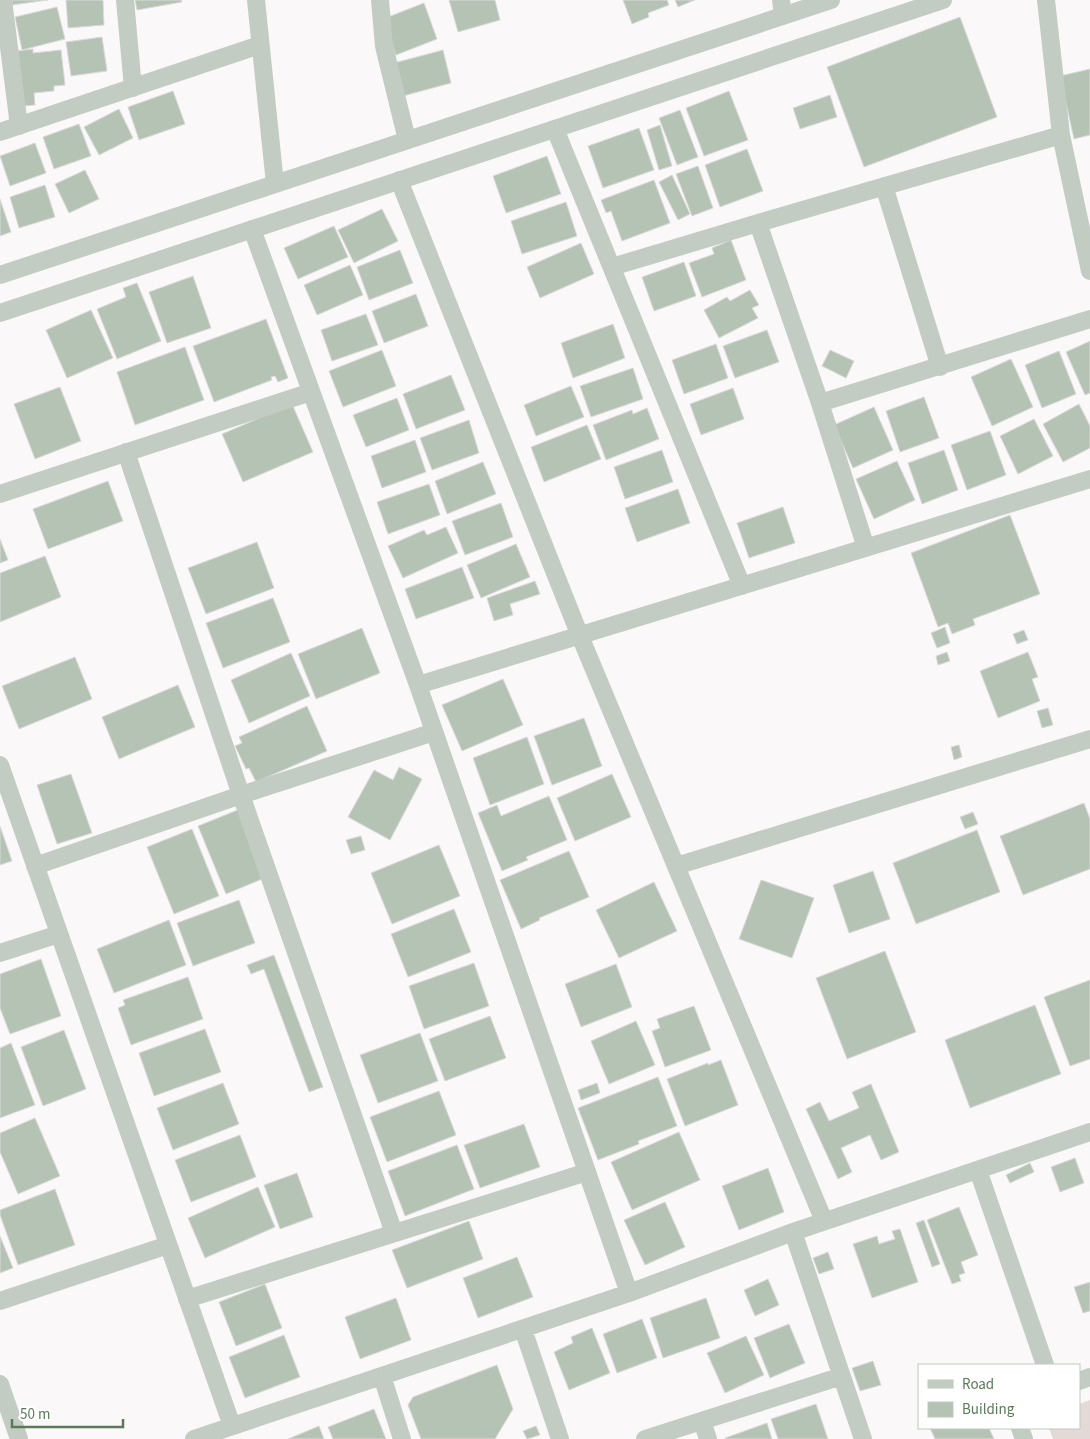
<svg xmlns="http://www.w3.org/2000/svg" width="1090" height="1439" font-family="'Source Sans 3',sans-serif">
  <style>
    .green { fill: #e3dad8 }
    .building { fill: #b5c3b4; stroke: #dcdadb }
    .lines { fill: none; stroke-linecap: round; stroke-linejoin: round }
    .street { stroke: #c3ccc2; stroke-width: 18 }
  </style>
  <rect width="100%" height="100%" fill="#faf8f9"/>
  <!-- green -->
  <path class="green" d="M1090 1400V1439H1053L1049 1428H1079V1404Z"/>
  <!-- building -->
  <path class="building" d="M12 0H48L12 5Z
    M66 0H103L104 25 68 28Z
    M135 0H181L182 2 137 10Z
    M449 0H495L500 20 458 32Z
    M623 0H667L669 5 648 13 649 17 632 24Z
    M675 0H695L678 7Z
    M424 3 437 39 396 55 383 19Z
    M57 7 65 39 22 50 15 17Z
    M960 17 997 117 864 167 827 67Z
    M102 37 107 71 71 76 66 42Z
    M33 49V53L61 50 65 85 54 86V91L34 93 35 105 23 106 16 51Z
    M443 50 451 83 403 96 394 63Z
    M1090 69V135L1074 139 1060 76Z
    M173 91 185 124 139 140 128 107Z
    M729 91 748 140 704 156 686 108Z
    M830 95 837 117 800 129 793 108Z
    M119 109 133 138 99 155 84 127Z
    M680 110 698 157 677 165 659 118Z
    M79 124 91 156 54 169 43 137Z
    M660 125 672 166 659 170 647 130Z
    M639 128 654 170 603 188 588 146Z
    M35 143 46 173 10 186 0 156Z
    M747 149 763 191 720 207 705 165Z
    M547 156 561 194 506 213 493 176Z
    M698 166 713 208 692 216 676 174Z
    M85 170 99 199 69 213 55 184Z
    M672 175 690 214 678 220 659 182Z
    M654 180 670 223 622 241 611 211 606 213 601 200Z
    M45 185 55 217 19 228 10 197Z
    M0 199 11 232 0 236Z
    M566 202 577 236 522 254 511 221Z
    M382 209 398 241 354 263 338 230Z
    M334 226 348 257 298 279 284 248Z
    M731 240 746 280 702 297 689 263 714 254 712 248Z
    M581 243 594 274 540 298 527 267Z
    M400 250 413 283 369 300 357 267Z
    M684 262 696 296 654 311 642 277Z
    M350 265 363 295 317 315 304 285Z
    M193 276 211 328 167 343 149 292Z
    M137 283 161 341 117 359 97 309 126 297 123 288Z
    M750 290 759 305 752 308 758 318 719 338 704 310 727 297 730 301Z
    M416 294 428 326 384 343 372 311Z
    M91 310 113 358 67 378 46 330Z
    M366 314 378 345 332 361 321 330Z
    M266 319 288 378 278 382 275 376 271 377 272 380 214 402 193 346Z
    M613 324 625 358 573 378 561 343Z
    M767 330 779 362 735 378 723 346Z
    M1090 341V393L1085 395 1066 352Z
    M716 344 728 378 684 394 672 360Z
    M185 347 204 400 135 425 117 372Z
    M382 350 396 386 343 407 329 371Z
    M830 350 854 361 846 378 822 366Z
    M1059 351 1076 394 1042 408 1025 365Z
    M1011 359 1033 407 992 426 971 377Z
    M633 368 643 399 591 417 580 386Z
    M451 375 465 410 416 429 403 394Z
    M571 386 584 417 536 436 524 405Z
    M60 387 81 441 35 459 14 404Z
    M733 388 744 419 701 435 690 404Z
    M924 397 939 438 900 452 886 411Z
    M397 398 409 430 366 447 353 415Z
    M292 404 313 452 243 482 222 434Z
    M1079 404 1090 426V448L1063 462 1043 424Z
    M874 407 893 450 853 468 834 425Z
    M647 408 659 439 606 460 593 425 632 410 633 414Z
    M1034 419 1053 456 1018 474 1000 436Z
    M469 420 479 453 432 470 420 438Z
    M587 425 601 459 544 482 531 447Z
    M990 431 1006 475 967 490 951 445Z
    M415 440 426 472 382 488 371 456Z
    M662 450 673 482 625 499 614 467Z
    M944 450 958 490 922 504 908 463Z
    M897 461 915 500 874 519 856 479Z
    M483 462 496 494 447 514 435 481Z
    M108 481 123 521 48 549 33 509Z
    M429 484 440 515 388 534 377 502Z
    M678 489 690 523 637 542 625 508Z
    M501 503 513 537 465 555 452 521Z
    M783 507 795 543 749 558 737 523Z
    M1010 515 1040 594 973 619 975 625 952 634 948 623 938 627 911 553Z
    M446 527 458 553 403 578 388 546 424 530 427 535Z
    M0 539 8 560 0 563Z
    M257 542 274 588 206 614 188 568Z
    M516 544 530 577 481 598 467 565Z
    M45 556 61 597 0 622V573Z
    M462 567 474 598 416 619 405 589Z
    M535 581 540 594 510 604 513 615 494 621 487 598Z
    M273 598 290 642 223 668 206 623Z
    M945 627 950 643 937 648 931 633Z
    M362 628 380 673 316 699 298 654Z
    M1024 630 1028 640 1017 644 1013 634Z
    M947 652 950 661 938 665 936 656Z
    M1028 652 1038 677 1032 679 1040 701 998 718 980 671Z
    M291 653 310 696 249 723 231 680Z
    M75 657 92 699 19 729 2 686Z
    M503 679 523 725 462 751 442 705Z
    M178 685 195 727 119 759 102 717Z
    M307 706 327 751 256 782 249 768 246 769 235 746 242 743 239 737Z
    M1048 708 1053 725 1042 728 1037 711Z
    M584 718 602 766 552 785 534 736Z
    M527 737 544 784 490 805 473 758Z
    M959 745 962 757 954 760 951 747Z
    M399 767 422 779 390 840 348 817 374 770 393 780Z
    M71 774 92 833 57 844 37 785Z
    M612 774 631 817 575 841 557 798Z
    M549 796 567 840 526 857 528 860 502 871 478 813 497 805 501 816Z
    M1084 803 1090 819V869L1023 895 1000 836Z
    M240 809 267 877 226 894 198 826Z
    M973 812 978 824 965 829 960 817Z
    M0 826 12 861 0 865Z
    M192 829 219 896 174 914 147 847Z
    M977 830 1000 892 916 924 893 863Z
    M361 836 365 850 351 854 346 840Z
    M439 845 460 896 392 924 371 873Z
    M569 851 589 897 539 918 540 920 521 929 500 880Z
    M873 871 890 919 849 933 833 885Z
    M761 880 814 898 792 958 739 939Z
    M654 882 677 931 619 958 596 910Z
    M239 900 255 943 193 966 177 923Z
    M454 909 471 952 408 977 391 934Z
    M169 920 186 965 114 993 97 949Z
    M885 951 916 1032 847 1059 816 978Z
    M274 955 323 1087 309 1092 264 969 251 974 247 965Z
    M41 959 61 1016 10 1034 0 1008V974Z
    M474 963 489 1006 424 1029 409 986Z
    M616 964 632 1007 581 1027 565 984Z
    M188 977 203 1019 131 1045 118 1008 125 1005 123 1000Z
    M1090 980V1059L1070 1066 1044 997Z
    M1035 1005 1061 1074 970 1108 945 1040Z
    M694 1006 711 1050 665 1067 652 1031 660 1028 657 1019Z
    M490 1016 506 1058 445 1081 429 1039Z
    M636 1021 655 1065 609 1084 591 1041Z
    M205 1029 221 1072 154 1096 139 1053Z
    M64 1030 86 1089 43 1106 21 1047Z
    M420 1033 438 1081 378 1103 360 1055Z
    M11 1043 35 1105 0 1118V1048Z
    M721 1060 738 1105 685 1126 667 1079 708 1063V1065Z
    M658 1077 677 1126 638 1141 639 1144 598 1160 578 1108Z
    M223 1083 239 1124 173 1150 157 1108Z
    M597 1083 600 1093 581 1100 578 1090Z
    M871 1084 899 1152 881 1160 870 1135 841 1148 852 1172 838 1179 806 1109 820 1102 829 1121 859 1108 852 1092Z
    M439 1091 456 1135 387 1162 370 1117Z
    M35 1118 60 1176 18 1194 0 1152V1133Z
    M524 1124 540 1167 480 1188 464 1145Z
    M679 1132 700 1180 632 1210 611 1162Z
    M240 1135 256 1177 191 1202 175 1160Z
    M457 1145 474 1189 405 1216 388 1171Z
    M1075 1158 1084 1183 1060 1192 1051 1167Z
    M1030 1163 1034 1172 1010 1183 1006 1175Z
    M768 1168 784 1212 739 1230 722 1186Z
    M297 1173 313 1217 280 1229 264 1185Z
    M258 1187 275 1227 205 1258 188 1218Z
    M55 1189 75 1245 18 1265 0 1215V1210Z
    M665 1202 685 1247 645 1265 624 1220Z
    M959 1207 978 1255 961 1262 965 1273 959 1275 961 1281 952 1284 927 1220Z
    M924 1220 940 1264 932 1267 916 1223Z
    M469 1221 483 1259 407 1288 392 1250Z
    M900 1229 918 1282 872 1298 853 1244 877 1236 879 1244 895 1239 892 1231Z
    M0 1236 13 1268 0 1273Z
    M828 1252 834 1269 819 1274 813 1258Z
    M517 1257 533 1297 478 1318 463 1278Z
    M768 1279 779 1305 755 1316 744 1290Z
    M1090 1282V1311L1083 1313 1074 1287Z
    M265 1284 282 1328 236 1346 219 1302Z
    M396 1298 411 1340 360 1359 345 1317Z
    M706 1298 720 1338 663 1358 650 1318Z
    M642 1319 657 1358 617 1373 603 1334Z
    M789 1324 805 1363 770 1378 754 1338Z
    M592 1328 610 1373 569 1390 554 1352 573 1343 571 1337Z
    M284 1335 300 1377 245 1398 229 1357Z
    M746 1336 764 1375 725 1393 707 1353Z
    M873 1361 881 1385 860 1391 852 1368Z
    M497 1365 513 1409 495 1439H421L408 1405 413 1397Z
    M816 1404 828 1439H778L771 1419Z
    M374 1409 386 1439H333L328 1427Z
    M767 1423 772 1439H725V1438Z
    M319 1426 324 1439H288Z
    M536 1426 540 1435 527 1439 523 1431Z
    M930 1428H989L994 1439H935Z"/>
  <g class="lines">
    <!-- street -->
    <path class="street" d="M3 0 19 126
      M125 0 133 88
      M256 0 275 184
      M380 0 384 46 407 140
      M781 0 783 16
      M1046 0 1061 135 1090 271
      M555 129 742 586
      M0 132 260 45
      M399 180 580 636 824 1221
      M884 186 940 367
      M758 223 820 403 866 548
      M252 229 418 685 629 1293
      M612 267 758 223 1061 135
      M0 275 831 0
      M0 313 943 0
      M820 403 1090 319
      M126 452 241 795 394 1233
      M0 494 311 392
      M418 685 1090 479
      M0 765 232 1426
      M35 866 241 795 434 732
      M676 866 1090 739
      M0 953 59 934
      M978 1170 1045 1365
      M793 1232 863 1439
      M187 1299 587 1172
      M0 1301 168 1245
      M523 1329 560 1439
      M382 1376 402 1439
      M1079 1381 1090 1377
      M0 1384 19 1439
      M702 1421 708 1439
      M1020 1428 1024 1439
      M194 1439 629 1293 793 1232 1090 1132
      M645 1439 842 1376"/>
  </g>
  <!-- legend -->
  <rect x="918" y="1364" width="162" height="65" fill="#ffffff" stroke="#bdcabd"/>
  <rect x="928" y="1380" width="25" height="8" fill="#c3ccc2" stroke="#bdcabd"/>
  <text x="962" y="1389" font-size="15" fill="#5b7a59">Road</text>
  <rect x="928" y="1402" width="25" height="15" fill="#b5c3b4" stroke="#bdcabd"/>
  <text x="962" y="1414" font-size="15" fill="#5b7a59">Building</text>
  <!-- scale -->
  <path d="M12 1419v8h111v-8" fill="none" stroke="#5b7a59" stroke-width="2.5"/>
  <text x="20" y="1419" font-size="15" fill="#5b7a59" stroke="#ffffff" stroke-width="4" paint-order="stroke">50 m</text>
</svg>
